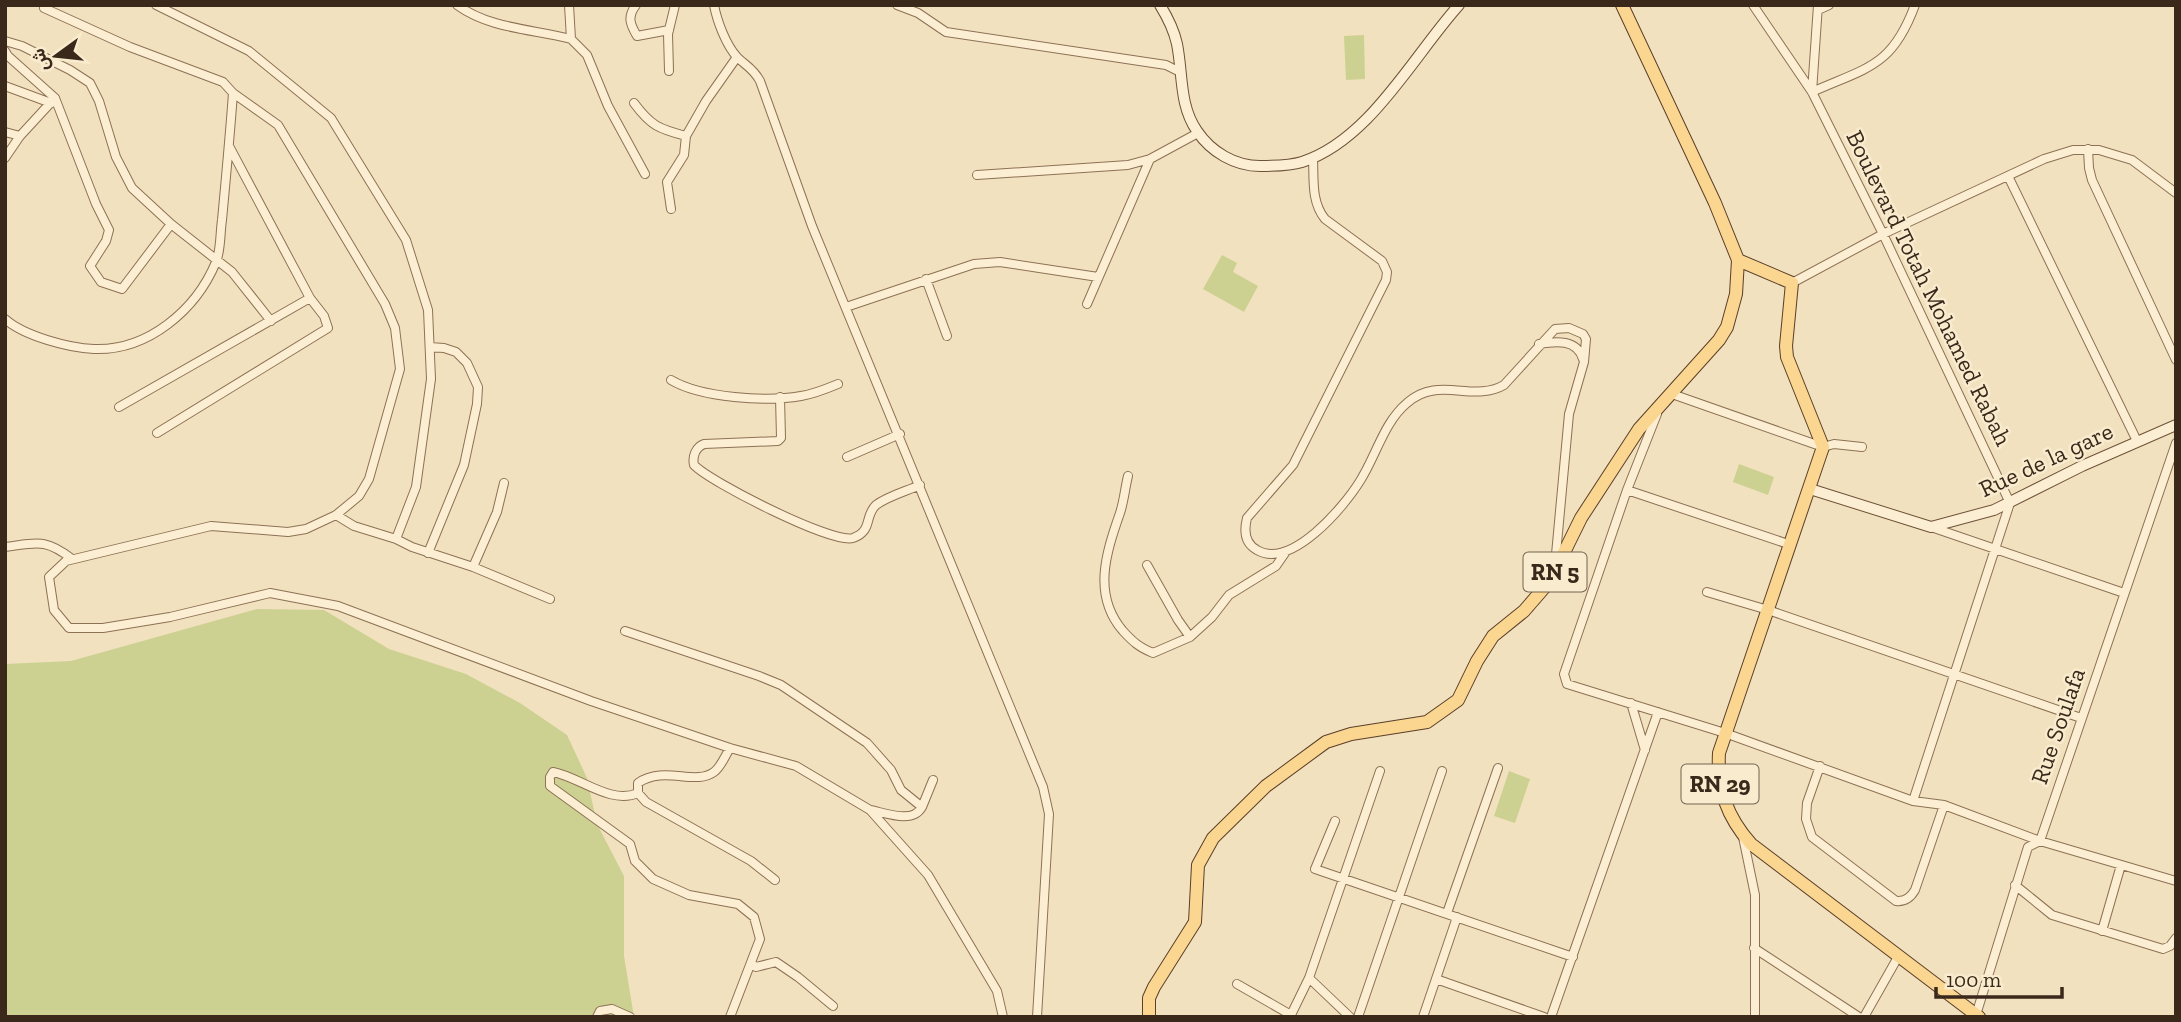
<svg xmlns="http://www.w3.org/2000/svg" width="2181" height="1022" font-family="'Zilla Slab',Vazirmatn,serif">
  <style>
    .green { fill: #ccd191 }
    .lines { fill: none; stroke-linecap: round; stroke-linejoin: round }
    .street-casing { stroke: #8d7155; stroke-width: 10 }
    .secondary-casing { stroke: #6e5238; stroke-width: 12 }
    .primary-casing { stroke: #5a3f2a; stroke-width: 14 }
    .street { stroke: #fceed2; stroke-width: 8 }
    .secondary { stroke: #fceed2; stroke-width: 10 }
    .primary { stroke: #fad691; stroke-width: 12 }
    .labels { text-anchor: middle; stroke-width: 5; stroke-linejoin: round; paint-order: stroke }
    .shield { fill: #f9ebce; stroke: #736351; stroke-width: 2 }
    .shield-label { font-size: 23px; font-weight: bold; fill: #3a291b }
    .street-label { font-size: 24px; fill: #3a291b; stroke: #f9ebce }
  </style>
  <rect width="100%" height="100%" fill="#f2e1be"/>
  <!-- green -->
  <path class="green" d="M1364 35 1365 79 1346 80 1344 36Z
    M1222 255 1237 263 1233 272 1258 286 1244 312 1203 289Z
    M1739 464 1774 477 1768 495 1733 482Z
    M257 609 324 610 389 649 466 674 520 703 567 735 587 778 597 824 624 876V956L634 1017H5V664L71 661Z
    M1509 771 1530 779 1515 823 1494 816Z"/>
  <g class="lines">
    <!-- street casing -->
    <g class="street-casing">
      <path id="street" d="M156 5 249 51 331 118 406 240 428 310 431 379 416 487 396 539 354 526 336 515
        M457 5C490 29 533 29 571 39
        M569 5 571 39 587 55 608 106 645 174
        M636 5C627 17 630 24 637 36L669 30
        M714 5C717 21 726 45 737 57 746 66 753 68 760 81L812 226 1043 787 1049 814 1037 1017
        M897 5 918 13 946 32 1166 65 1180 72
        M1753 5 1812 92 1883 234 2010 503 1913 801
        M1818 5 1812 92C1868 67 1892 67 1915 5
        M1818 10 1829 5
        M5 41 22 46 70 70 90 83 99 101 116 157 132 188 171 224 232 272 271 321
        M5 51 8 56 55 98 96 204 109 230 106 241 90 266 101 282 122 289 171 224
        M669 71 668 34 675 5
        M5 86 51 103
        M233 93 278 125 385 304 395 328 400 369 369 479 359 496 336 515 306 529 288 532 211 526 66 561 49 577 54 610 69 628H103L170 617 270 593 338 606 591 701 730 748 796 766 870 810 928 875 997 991 1003 1017
        M634 103C651 126 659 129 686 136L706 101 737 57
        M5 132 20 136
        M2088 149 2089 168 2092 180 2176 360
        M5 158 20 136 55 98
        M1313 158C1314 179 1311 202 1325 219L1382 261 1387 272 1386 280 1293 465 1247 518C1244 530 1244 543 1257 550 1291 570 1344 507 1360 481 1376 456 1384 422 1407 403 1438 375 1473 403 1504 385L1555 329 1569 328 1583 334 1586 339 1584 362 1569 414 1555 565
        M977 175 1128 165 1150 159 1198 133
        M2008 176 2137 441
        M671 209 667 182 684 155 686 136
        M926 279 947 336
        M1792 283 1883 234 2044 159 2073 150H2099L2132 160 2176 193
        M1087 304 1150 159
        M846 307 974 264 1000 262 1098 277
        M5 319C24 336 69 348 94 349 148 351 196 310 216 262 221 250 220 233 222 220 226 177 230 135 233 93L223 82 130 47 44 8
        M1539 344C1556 341 1577 339 1583 359
        M671 380C701 398 767 402 801 396 814 394 826 389 838 384
        M1672 394 1823 447 1834 444 1862 447
        M780 397 781 438 778 441 704 444C696 447 692 456 694 465 710 482 832 544 853 538 873 531 864 516 876 505 888 496 907 491 920 485
        M119 407 310 298
        M1657 414 1627 490 1564 674 1567 684 1725 733 1913 801 1944 805 2040 841 2176 881
        M157 433 328 328 324 316 310 298 229 146
        M847 457 900 434
        M1128 476C1125 488 1124 501 1120 513 1106 553 1092 595 1123 631 1133 642 1139 647 1153 653L1190 637 1212 617 1229 595 1276 566 1285 553
        M1627 490 1791 545
        M1931 527 2124 593
        M396 539 412 547 473 567 550 599
        M5 547C37 543 45 538 72 559
        M428 553 464 465 477 404 478 387 467 363 456 352 444 348 430 347
        M1147 565 1178 620 1190 637
        M473 567 497 512 504 483
        M1707 592 1768 610 2081 718
        M625 631 759 676 781 685 867 743 891 770 901 790 922 807C913 824 886 813 870 810
        M1631 703 1645 750
        M730 748C725 756 721 767 714 772 695 786 664 765 638 783V793L646 802 751 861 775 880
        M1820 766 1807 803 1806 819 1812 837 1896 901C1905 902 1911 897 1915 890L1944 805
        M638 793C610 805 580 777 553 772L550 777V786L630 844 635 861 653 879 689 895 738 904 754 917 760 939 730 1017
        M922 807 933 780
        M1335 821 1315 869 1573 957
        M1743 837 1755 895V1017
        M2015 885 2052 915 2163 949 2170 946 2176 938
        M1447 913 1498 768
        M2102 931 2121 865
        M1754 948 1859 1017
        M751 964 756 967 776 962 798 977 833 1006
        M1309 978 1350 1017
        M1436 979 1544 1017
        M1237 984 1291 1015
        M1976 1015 2028 847 2040 841 2176 443
        M597 1017 600 1011 612 1009 630 1017
        M1290 1017 1309 978 1380 771
        M1358 1017 1442 771
        M1423 1017 1457 917
        M1551 1017 1658 712
        M1864 1017 1898 957"/>
    </g>
    <!-- secondary casing -->
    <g class="secondary-casing">
      <path id="secondary" d="M1160 5C1168 18 1174 30 1177 44 1183 74 1179 105 1197 131 1211 152 1235 166 1260 166 1274 166 1289 166 1302 162 1370 140 1413 56 1459 5
        M1810 489 1931 527 1994 510 2082 466 2176 425"/>
    </g>
    <!-- primary casing -->
    <g class="primary-casing">
      <path id="primary" d="M1738 260 1792 283 1786 346 1787 357 1823 447 1719 753C1717 789 1727 817 1751 844L1979 1017
        M1149 1017V998L1154 987 1195 922 1198 865 1213 838 1266 786 1326 742 1351 734 1427 722 1458 700 1477 661 1493 636 1524 611 1550 581 1581 518 1639 429 1719 340 1727 327 1736 294 1738 260 1715 203 1622 5"/>
    </g>
    <!-- street -->
    <use href="#street" class="street"/>
    <!-- secondary -->
    <use href="#secondary" class="secondary"/>
    <!-- primary -->
    <use href="#primary" class="primary"/>
  </g>
  <g class="labels">
    <!-- shield labels -->
    <g class="shield">
      <rect x="1523.5" y="552.5" width="63" height="39" rx="5"/>
      <rect x="1681.5" y="764.5" width="77" height="39" rx="5"/>
    </g>
    <g class="shield-label">
      <text x="1555" y="580">RN 5</text>
      <text x="1720" y="792">RN 29</text>
    </g>
    <!-- street labels -->
    <g class="street-label">
      <text transform="translate(1929 288) rotate(64)" y="8">Boulevard Totah Mohamed Rabah</text>
      <text transform="translate(2046 460) rotate(-25)" y="8">Rue de la gare</text>
      <text transform="translate(2058 726) rotate(-71)" y="8">Rue Soulafa</text>
    </g>
  </g>
  <!-- border -->
  <rect width="2181" height="1022" fill="none" stroke="#3a291b" stroke-width="14"/>
  <!-- north arrow -->
  <g transform="translate(56 56) rotate(255)" stroke="#f9ebce" stroke-width="5" paint-order="stroke">
  <path d="M0-5L12 26L0 18L-12 26Z" fill="#3a291b"/>
  <text y="-10" font-size="19" font-weight="bold" text-anchor="middle" fill="#3a291b">ش</text>
  </g>
  <!-- scale -->
  <path d="M1936 987v10h126v-10" fill="none" stroke="#3a291b" stroke-width="3.5"/>
  <text x="1946" y="987" font-size="21" fill="#3a291b" stroke="#f9ebce" stroke-width="5" paint-order="stroke">100 m</text>
</svg>
